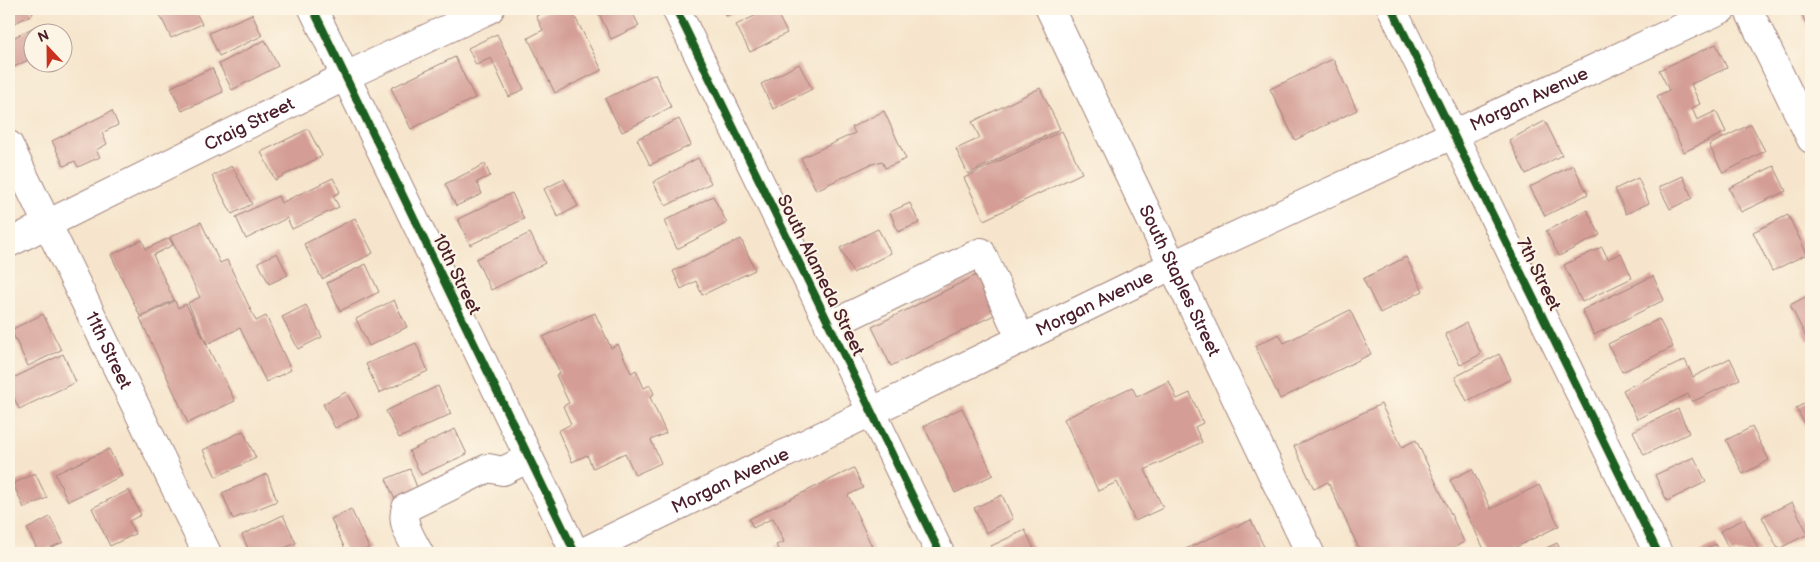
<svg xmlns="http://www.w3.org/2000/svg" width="1820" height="562" font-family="'Balsamiq Sans',sans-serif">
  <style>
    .building { fill: #d49e96 }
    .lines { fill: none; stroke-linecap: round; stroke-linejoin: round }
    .minor-casing { stroke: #a0827c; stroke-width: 30 }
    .major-casing { stroke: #a0827c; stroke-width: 30 }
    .minor { stroke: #fff; stroke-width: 28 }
    .major { stroke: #fff; stroke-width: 28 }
    .cycleway-casing { stroke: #fcf5e5; stroke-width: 11 }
    .cycleway { stroke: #1b5e20; stroke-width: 8 }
    .labels { text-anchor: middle; stroke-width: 4; stroke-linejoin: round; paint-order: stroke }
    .street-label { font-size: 18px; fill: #4a1f2b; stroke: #fcf5e5 }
  </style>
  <rect width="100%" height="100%" fill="#fcf5e5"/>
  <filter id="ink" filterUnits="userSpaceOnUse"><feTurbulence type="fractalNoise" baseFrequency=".02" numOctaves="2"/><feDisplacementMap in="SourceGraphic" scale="10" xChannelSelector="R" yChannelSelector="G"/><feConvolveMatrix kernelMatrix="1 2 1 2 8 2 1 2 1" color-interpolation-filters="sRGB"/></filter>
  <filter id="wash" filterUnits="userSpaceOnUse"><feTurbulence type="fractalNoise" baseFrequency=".0096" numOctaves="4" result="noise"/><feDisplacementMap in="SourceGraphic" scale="20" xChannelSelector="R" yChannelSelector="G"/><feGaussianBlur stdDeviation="1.12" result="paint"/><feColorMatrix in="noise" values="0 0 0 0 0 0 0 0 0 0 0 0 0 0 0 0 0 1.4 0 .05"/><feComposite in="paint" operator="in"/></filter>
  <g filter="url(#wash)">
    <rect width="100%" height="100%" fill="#f6e5cc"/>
    <g id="blocks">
      <!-- building -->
      <path class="building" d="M9 9H31L33 14 9 26Z
        M174 9H194L202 24 171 38 160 15Z
        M551 9H571L602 70 555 93 528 38 543 30 536 16Z
        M597 9H631L639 26 611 39Z
        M723 9H742L726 16Z
        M769 9H775L787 33 750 52 736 25Z
        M1811 9V35L1801 13Z
        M252 14 262 36 219 56 209 33Z
        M36 26 39 32H32V58L14 67 9 57V40Z
        M497 34 524 89 509 97 491 58 476 65 468 48Z
        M265 40 278 66 232 90 219 64Z
        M1716 44 1727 68 1691 84 1700 104 1692 108 1697 120 1716 111 1726 132 1684 152 1657 96 1669 90 1659 70Z
        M455 57 475 98 411 129 391 88Z
        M1333 59 1357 110 1295 140 1270 89Z
        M799 64 812 89 773 109 761 84Z
        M212 68 223 92 182 111 171 87Z
        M655 74 671 107 622 132 605 99Z
        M1040 88 1060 129 968 174 956 149 980 138 972 122Z
        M112 111 118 125 102 133 107 144 96 150 100 157 78 167 75 161 64 166 52 141Z
        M884 111 906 159 885 168 882 161 869 165 816 190 801 158 855 133 852 127Z
        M679 119 691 145 650 165 637 139Z
        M1545 121 1562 155 1526 174 1509 140Z
        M1751 124 1765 151 1723 173 1709 145Z
        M308 129 322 156 275 180 261 152Z
        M1062 131 1082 173 984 220 964 178Z
        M698 158 711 183 666 206 653 182Z
        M485 164 490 176 477 182 482 194 456 206 445 184Z
        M1573 165 1588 194 1545 216 1530 187Z
        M232 166 252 204 232 214 212 176Z
        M1774 166 1786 191 1741 212 1729 188Z
        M1683 176 1692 198 1670 209 1659 187Z
        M333 178 340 192 333 196 339 207 292 229 287 218 246 239 236 217 278 196 281 203Z
        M1638 178 1649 203 1626 214 1615 189Z
        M564 179 578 206 558 217 544 189Z
        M512 193 524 219 470 245 458 219Z
        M713 196 727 223 677 249 664 221Z
        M910 203 919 223 898 232 890 212Z
        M1587 210 1600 235 1559 256 1546 231Z
        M1788 215 1807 254 1772 271 1753 232Z
        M355 218 373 253 322 279 304 244Z
        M201 222 220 263 227 260 256 321 266 316 291 370 266 382 240 328 207 344 188 303 200 297 170 237Z
        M878 229 891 253 853 273 840 248Z
        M530 233 545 263 491 290 476 259Z
        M169 238 173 245 153 255 174 300 140 316 111 255 142 240 146 249Z
        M741 239 755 270 702 295 696 281 681 289 673 271Z
        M1602 247 1608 259 1621 253 1632 278 1582 302 1564 265Z
        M277 253 288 275 269 284 258 262Z
        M1406 257 1423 291 1380 313 1363 279Z
        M366 264 379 292 340 311 327 283Z
        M981 273 1000 312 891 366 872 327Z
        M1653 276 1664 300 1594 335 1582 310Z
        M1811 294V339L1808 341 1790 305Z
        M394 300 407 327 369 346 356 319Z
        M175 301 178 308 186 304 235 401 188 423 140 318Z
        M306 305 322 337 298 349 282 317Z
        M1350 310 1371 354 1280 399 1255 346 1279 334 1284 343Z
        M595 313 611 348 618 344 631 373 636 370 644 388 650 385 654 394 650 397 666 433 651 440 661 463 635 475 625 453 593 468 587 455 572 462 558 431 571 424 563 406 569 403 556 375 560 373 543 337Z
        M43 314 61 350 28 366 11 330Z
        M1659 319 1673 347 1622 372 1608 344Z
        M1466 323 1481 354 1460 365 1445 334Z
        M416 343 428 371 379 393 366 364Z
        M63 354 76 382 19 409 9 387V380Z
        M1499 354 1511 379 1467 401 1455 377Z
        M1730 358 1740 379 1692 402 1688 394 1637 419 1623 390 1685 360 1693 377Z
        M1169 381 1177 399 1190 393 1203 423 1195 427 1202 442 1145 470 1163 508 1135 521 1117 482 1098 491 1064 419 1132 387 1137 397Z
        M438 386 451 414 399 438 386 411Z
        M346 392 359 416 335 428 323 404Z
        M1811 400V426L1807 428 1796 408Z
        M1381 404 1402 447 1416 440 1464 542 1444 553H1361L1328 482 1314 489 1294 446Z
        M962 408 993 475 955 493 924 426Z
        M1678 409 1689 433 1644 455 1633 431Z
        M1752 427 1769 460 1743 474 1726 440Z
        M455 429 467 454 421 475 409 451Z
        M243 431 256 458 216 477 203 450Z
        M109 449 122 476 68 501 55 474Z
        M1694 457 1706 482 1667 501 1655 475Z
        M854 468 863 488 848 495 875 553H780L776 545 784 542 773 518 753 528 749 519Z
        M410 469 418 490 395 500 386 479Z
        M1472 469 1491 509 1539 485 1559 526 1504 553H1486L1450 480Z
        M35 473 47 498 24 508 13 484Z
        M267 474 277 501 233 519 222 493Z
        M129 490 141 515 129 521 135 534 110 546 92 508Z
        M1002 495 1013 519 986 533 974 508Z
        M1792 502 1808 534 1778 549 1762 517Z
        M351 509 369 548 357 553H347L331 519Z
        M283 515 296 543 273 553H250L242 535Z
        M50 517 63 542 39 553 27 529Z
        M1744 519 1760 553H1731L1720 531Z
        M1251 520 1267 553H1182L1181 551Z
        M1025 530 1036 553H995L991 546Z
        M1557 543 1562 553H1536Z
        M1716 544 1720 553H1698Z"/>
    </g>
  </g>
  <g filter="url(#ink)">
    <use href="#blocks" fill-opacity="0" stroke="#a0827c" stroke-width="1"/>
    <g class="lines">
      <!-- minor casing -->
      <g class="minor-casing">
        <g id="minor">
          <path d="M313 9 575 553"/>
          <path d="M676 9 940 553"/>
          <path d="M1392 9 1658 553"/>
          <path d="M1748 9 1811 139"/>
          <path id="s1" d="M9 145 207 553"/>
          <path id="s2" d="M9 243 346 76 490 9"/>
          <path d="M829 326 981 252 1021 340"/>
          <path d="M419 553C412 539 400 523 406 508L488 468 503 471 529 458"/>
        </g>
      </g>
      <!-- major casing -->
      <g class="major-casing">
        <g id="major">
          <path id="s3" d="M1050 9 1310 553"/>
          <path id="s4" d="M581 553 1173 265 1722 9"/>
        </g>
      </g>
      <!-- minor -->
      <use href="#minor" class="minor"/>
      <!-- major -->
      <use href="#major" class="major"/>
      <!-- cycleway casing -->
      <g class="cycleway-casing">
        <path id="cycleway" d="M313 9 575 553
          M676 9 940 553
          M1392 9 1658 553"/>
      </g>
      <!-- cycleway -->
      <use href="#cycleway" class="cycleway"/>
    </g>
  </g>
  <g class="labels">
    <!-- street labels -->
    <g class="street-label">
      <text dy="6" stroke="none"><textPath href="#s4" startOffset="1051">Morgan Avenue</textPath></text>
      <text dy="6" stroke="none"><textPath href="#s2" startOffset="268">Craig Street</textPath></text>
      <text transform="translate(457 274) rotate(64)" y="6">10th Street</text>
      <text transform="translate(1539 274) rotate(64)" y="6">7th Street</text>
      <text transform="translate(821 275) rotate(64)" y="6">South Alameda Street</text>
      <text dy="6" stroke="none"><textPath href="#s3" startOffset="301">South Staples Street</textPath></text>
      <text dy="6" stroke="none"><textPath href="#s4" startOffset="571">Morgan Avenue</textPath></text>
      <text dy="6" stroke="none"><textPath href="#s1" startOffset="228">11th Street</textPath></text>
      <text dy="6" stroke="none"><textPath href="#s4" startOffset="166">Morgan Avenue</textPath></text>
    </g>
  </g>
  <!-- margin -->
  <rect width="1820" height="562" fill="none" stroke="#fcf5e5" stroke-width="30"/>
  <!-- north arrow -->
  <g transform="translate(48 48) rotate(338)"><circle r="24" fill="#fcf5e5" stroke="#b59f9b"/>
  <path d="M0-4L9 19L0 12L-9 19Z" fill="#c8321e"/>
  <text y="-8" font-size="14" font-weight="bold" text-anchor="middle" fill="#4a1f2b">N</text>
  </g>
</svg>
